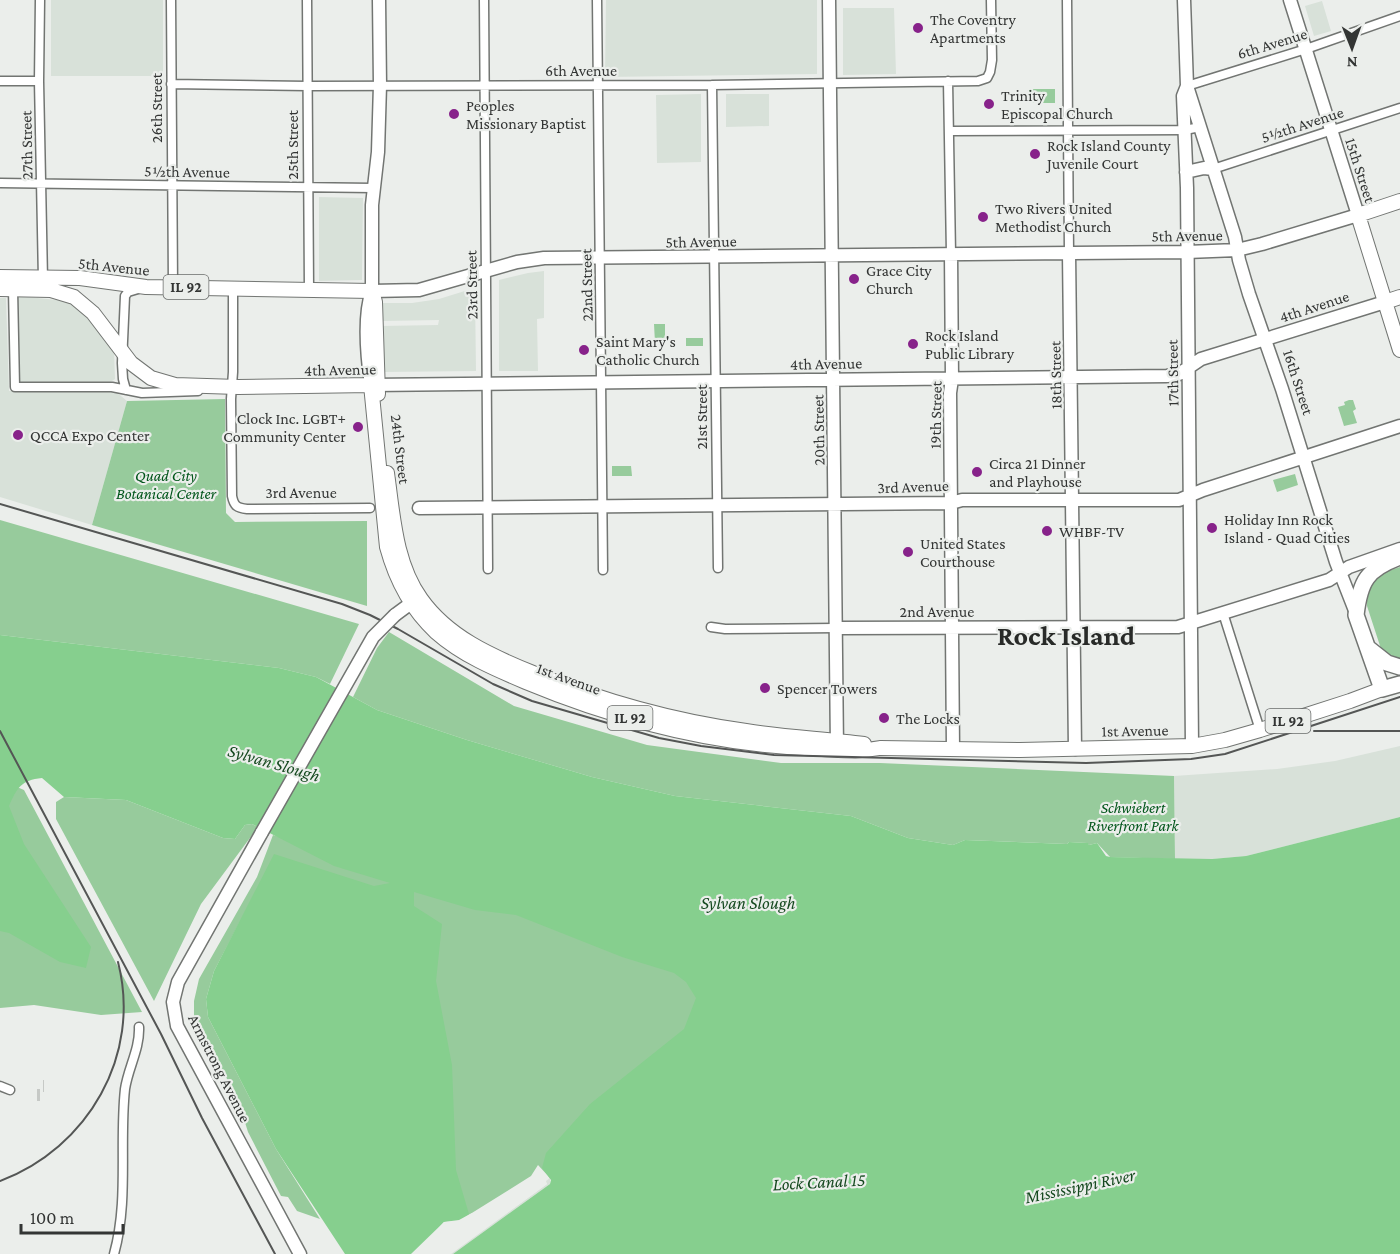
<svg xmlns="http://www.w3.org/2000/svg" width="1400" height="1254" font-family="'Crimson Pro',serif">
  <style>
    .built { fill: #d8e1d9 }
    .green { fill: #97cb9c }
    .water { fill: #86cf8e }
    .pier { fill: #ebeeeb }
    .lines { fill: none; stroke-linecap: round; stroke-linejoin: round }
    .secondary-tunnel { stroke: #c6c9c6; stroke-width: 12; stroke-dasharray: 12 6; stroke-linecap: butt }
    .street-casing { stroke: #727572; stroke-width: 11 }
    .secondary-casing { stroke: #727572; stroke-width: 15 }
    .primary-casing { stroke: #727572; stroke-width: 16 }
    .highway-casing { stroke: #727572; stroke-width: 18 }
    .street { stroke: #fff; stroke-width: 8 }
    .secondary { stroke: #fff; stroke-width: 12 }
    .primary { stroke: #fff; stroke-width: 14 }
    .highway { stroke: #fff; stroke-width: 15 }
    .rail { stroke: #545655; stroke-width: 2 }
    .secondary-bridge-casing { stroke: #727572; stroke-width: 15; stroke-linecap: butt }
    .secondary-bridge { stroke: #fff; stroke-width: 12 }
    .poi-dot { fill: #87228a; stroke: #ebeeeb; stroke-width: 2 }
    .labels { text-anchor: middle; stroke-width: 4.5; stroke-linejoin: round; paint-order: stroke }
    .shield { fill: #ebeeeb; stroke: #6a6c6b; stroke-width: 1.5 }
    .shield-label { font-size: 15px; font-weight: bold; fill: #333534 }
    .poi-label { font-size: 16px; fill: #333534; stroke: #ebeeeb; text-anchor: start }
    .street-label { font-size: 16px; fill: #333534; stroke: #ebeeeb }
    .park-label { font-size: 16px; font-style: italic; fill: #00551a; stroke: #ebeeeb }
    .water-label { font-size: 18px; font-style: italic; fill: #15491f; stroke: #ebeeeb }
    .town-label { font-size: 28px; font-weight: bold; fill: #282a28; stroke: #ebeeeb }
  </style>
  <rect width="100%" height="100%" fill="#ebeeeb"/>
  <!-- built -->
  <path class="built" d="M51 0H163V76H51Z
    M606 0H817V74L605 77Z
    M1322 1 1331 31 1314 36 1305 6Z
    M843 8H894L896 74 843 75Z
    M701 94V162L657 163 656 95Z
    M726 94H769V126L726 127Z
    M319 197 363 198 362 280 319 281Z
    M544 271V318L537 319 538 371H499V280L528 273Z
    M468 290 475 294 476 371 382 372 381 326 438 325 439 320 382 321V303H412L439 299Z
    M18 296 57 300 71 304 82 312 114 350 115 379 109 383H19Z
    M0 298H6L9 391H115L127 401 92 525 0 497Z
    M1400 746V817L1246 856 1212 859H1175L1174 776 1277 769 1335 761Z
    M550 1178V1184L453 1254H451L547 1184 546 1181Z"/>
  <!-- green -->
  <path class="green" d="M1029 89H1055V103H1030Z
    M654 324H665V343H655Z
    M686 338H703V346H686Z
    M225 399 226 513 235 522 367 521V606L92 525 127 401Z
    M1349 400H1353L1356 409 1353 411 1357 423 1344 426 1338 407 1345 405 1344 402Z
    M612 466H631L632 476H612Z
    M1295 474 1298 485 1277 492 1273 480Z
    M0 520 359 624 330 684 316 677 279 668 0 635Z
    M1400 567V662L1382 652 1367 606C1367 582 1379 573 1400 567Z
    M389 632 514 706 647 745 781 763H880L1174 776 1175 859 1110 857 1097 843 1089 845 1087 843 1069 842 1067 844 965 840 953 845 908 838 851 816 675 796 592 777 467 740 377 710 353 697 377 648Z
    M17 787 24 790 142 1012 101 1015 34 1005 0 1008V803Z
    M64 797 126 800 223 838 235 839 245 825 252 824 258 827 201 904 154 1001 56 819V802Z
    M273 835 641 949 727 1004 550 1178 538 1165 531 1176 459 1221 257 889 214 971 206 999 208 1017 276 1149 320 1219 297 1211 288 1197 281 1196 248 1132 238 1100 226 1077 202 1045 194 1023V1001L199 979 257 877Z"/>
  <!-- water -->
  <path class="water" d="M0 635 279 668 316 677 377 710 467 740 592 777 675 796 851 816 908 838 953 845 965 840 1067 844 1069 842 1088 843 1089 845 1097 843 1106 856 1110 857 1212 859 1246 856 1400 817V1254H453L550 1184 551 1180 542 1168 546 1153 590 1104 684 1029 696 998 686 982 674 973 622 957 516 915 475 910 414 892V906L442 924 436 981 452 1065 456 1170 469 1214 459 1221 444 1222 416 1254H345L276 1149 208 1017 206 999 214 971 274 854 374 886 390 883 334 866 252 824 245 825 235 839 223 838 126 800 64 797 42 778C21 780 17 788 9 806L24 844 91 947 86 968 60 962 9 933 0 931Z"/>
  <!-- pier -->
  <path class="pier" d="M547 1183V1184L450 1254 452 1252Z
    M472 1213 471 1217 460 1223 446 1225 432 1244 421 1254H411L444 1222 459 1220Z"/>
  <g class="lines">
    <!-- secondary-tunnel -->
    <path class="secondary-tunnel" d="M43 1086H44
      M37 1095H40"/>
    <!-- street casing -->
    <g class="street-casing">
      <path id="street" d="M40 0 39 81 43 280
        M171 0 173 287
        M307 0 309 289
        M484 0 488 569
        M597 0 603 570
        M1067 0 1069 253
        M0 81H39
        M948 81 951 254
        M171 84 307 86 712 85 978 81 987 78 990 72 992 60 991 0
        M712 85 718 568
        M1187 86 1306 49 1400 16
        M949 131 1185 130 1200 127
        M1213 169 1400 108
        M0 183 373 188
        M233 288V372L231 399 232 496C234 506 237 508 247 509L370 508
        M13 289 15 387H112L142 393 198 391
        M126 390 123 379 122 363 125 296 128 292 138 289
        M1223 613 1260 730
        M711 627 725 629 836 628
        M0 1086 10 1090
        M114 1254C129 1200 119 1144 125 1089 128 1068 140 1049 139 1027"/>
    </g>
    <!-- secondary casing -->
    <g class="secondary-casing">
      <path id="secondary" d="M379 0 380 85 378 152 372 205V291C363 317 367 357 371 385L1167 376 1179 374 1201 359 1385 302
        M829 0 837 750
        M1184 0 1187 86 1183 96 1187 188 1192 746
        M1187 86 1235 237 1239 260 1249 294 1282 389 1336 562 1356 613
        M1186 172 1204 168 1213 169
        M1069 253 1075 749
        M951 254 952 379 950 393 953 749
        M372 291 419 290 517 262 544 258 1187 252 1237 250 1262 244 1358 215 1290 0
        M419 508 951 503 962 500H1179L1203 490 1400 426
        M395 615 418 598
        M836 628 1178 627 1329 580 1349 567 1400 549
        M262 832 178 982 173 1002 177 1026 300 1254"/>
    </g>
    <!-- primary casing -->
    <g class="primary-casing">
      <path id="primary" d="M1400 201 1358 215 1400 350
        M0 277 80 278 146 287 372 291 375 302 378 394
        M0 289 51 290 74 297 93 313 131 363 151 378 175 385 238 387 371 385 387 547C396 580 410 608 436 632 462 655 495 669 526 682 620 721 720 746 822 749 842 750 860 752 880 748L1020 750 1192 746 1225 740 1260 730 1350 701 1382 689
        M1385 302 1400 297
        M387 473C393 515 395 563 421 599 448 637 491 656 533 673 602 701 673 721 746 731 785 737 825 739 864 744"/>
    </g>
    <!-- highway casing -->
    <g class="highway-casing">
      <path id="highway" d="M1368 648 1387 663 1400 667
        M1382 689 1356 615C1360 581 1367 569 1400 557
        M1382 689 1400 684"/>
    </g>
    <!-- street -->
    <use href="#street" class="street"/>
    <!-- secondary -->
    <use href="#secondary" class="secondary"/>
    <!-- primary -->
    <use href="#primary" class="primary"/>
    <!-- highway -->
    <use href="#highway" class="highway"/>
    <!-- rail -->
    <path class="rail" d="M0 504 342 604 370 615 398 629 493 684 532 701 659 738 701 746 774 755 1086 763 1191 759 1225 754 1400 697
      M0 731 161 1034 202 1118 275 1254
      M1314 731H1400
      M0 1181C88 1148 142 1055 118 962"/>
    <!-- secondary-bridge casing -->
    <g class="secondary-bridge-casing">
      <path id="secondary-bridge" d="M262 832 373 637 395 615"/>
    </g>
    <!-- secondary-bridge -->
    <use href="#secondary-bridge" class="secondary-bridge"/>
  </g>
  <!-- markers -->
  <g class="poi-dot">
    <circle cx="918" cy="28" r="6"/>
    <circle cx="989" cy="104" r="6"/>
    <circle cx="454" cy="114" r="6"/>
    <circle cx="1035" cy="154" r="6"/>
    <circle cx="983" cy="217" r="6"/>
    <circle cx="854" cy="279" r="6"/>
    <circle cx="913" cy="344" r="6"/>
    <circle cx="584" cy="350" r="6"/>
    <circle cx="358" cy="427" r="6"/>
    <circle cx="18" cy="435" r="6"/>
    <circle cx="977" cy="472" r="6"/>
    <circle cx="1212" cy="528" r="6"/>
    <circle cx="1047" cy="531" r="6"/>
    <circle cx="908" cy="552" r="6"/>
    <circle cx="765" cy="688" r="6"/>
    <circle cx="884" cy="718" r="6"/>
  </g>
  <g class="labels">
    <!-- shield labels -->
    <g class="shield">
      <rect x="163.5" y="275" width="45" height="24" rx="4.5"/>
      <rect x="607.5" y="706" width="45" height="24" rx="4.5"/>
      <rect x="1265.5" y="709" width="45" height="24" rx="4.5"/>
    </g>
    <g class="shield-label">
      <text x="186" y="292">IL 92</text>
      <text x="630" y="723">IL 92</text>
      <text x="1288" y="726">IL 92</text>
    </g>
    <!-- poi labels -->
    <g class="poi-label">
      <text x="930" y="25">The Coventry<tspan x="930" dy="18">Apartments</tspan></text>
      <text x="1001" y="101">Trinity<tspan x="1001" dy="18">Episcopal Church</tspan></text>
      <text x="466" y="111">Peoples<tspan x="466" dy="18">Missionary Baptist</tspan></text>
      <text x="1047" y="151">Rock Island County<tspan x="1047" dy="18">Juvenile Court</tspan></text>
      <text x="995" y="214">Two Rivers United<tspan x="995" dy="18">Methodist Church</tspan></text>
      <text x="866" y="276">Grace City<tspan x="866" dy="18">Church</tspan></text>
      <text x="925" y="341">Rock Island<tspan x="925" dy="18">Public Library</tspan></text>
      <text x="596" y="347">Saint Mary's<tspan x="596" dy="18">Catholic Church</tspan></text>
      <text x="346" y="424" text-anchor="end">Clock Inc. LGBT+<tspan x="346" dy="18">Community Center</tspan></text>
      <text x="30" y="441">QCCA Expo Center</text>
      <text x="989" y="469">Circa 21 Dinner<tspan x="989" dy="18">and Playhouse</tspan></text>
      <text x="1224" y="525">Holiday Inn Rock<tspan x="1224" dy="18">Island - Quad Cities</tspan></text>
      <text x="1059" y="537">WHBF-TV</text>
      <text x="920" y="549">United States<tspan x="920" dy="18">Courthouse</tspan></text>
      <text x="777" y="694">Spencer Towers</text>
      <text x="896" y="724">The Locks</text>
    </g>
    <!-- street labels -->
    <g class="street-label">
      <text transform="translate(1272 43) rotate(-17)" y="6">6th Avenue</text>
      <text x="581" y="76">6th Avenue</text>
      <text transform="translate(156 108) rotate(-90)" y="6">26th Street</text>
      <text transform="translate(1302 124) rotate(-18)" y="6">5½th Avenue</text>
      <text transform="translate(26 145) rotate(-91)" y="6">27th Street</text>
      <text transform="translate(292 145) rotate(-90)" y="6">25th Street</text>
      <text transform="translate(1361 170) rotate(72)" y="6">15th Street</text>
      <text transform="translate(187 171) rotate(1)" y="6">5½th Avenue</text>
      <text transform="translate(1187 235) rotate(-1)" y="6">5th Avenue</text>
      <text transform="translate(701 241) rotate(-1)" y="6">5th Avenue</text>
      <text transform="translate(114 266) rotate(6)" y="6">5th Avenue</text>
      <text transform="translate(471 285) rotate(-91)" y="6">23rd Street</text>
      <text transform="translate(586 285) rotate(-91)" y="6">22nd Street</text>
      <text transform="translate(1314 306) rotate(-18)" y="6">4th Avenue</text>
      <text transform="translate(826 363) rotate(-1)" y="6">4th Avenue</text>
      <text transform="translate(340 369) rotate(-1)" y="6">4th Avenue</text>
      <text transform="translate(1172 373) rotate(-91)" y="6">17th Street</text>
      <text transform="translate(1055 375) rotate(-91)" y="6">18th Street</text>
      <text transform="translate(1299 382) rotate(72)" y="6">16th Street</text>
      <text transform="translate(935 415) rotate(-89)" y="6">19th Street</text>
      <text transform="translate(701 417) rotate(-90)" y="6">21st Street</text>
      <text transform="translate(818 430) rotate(-91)" y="6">20th Street</text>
      <text transform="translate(401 449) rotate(83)" y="6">24th Street</text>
      <text transform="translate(913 486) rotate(-2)" y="6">3rd Avenue</text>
      <text x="301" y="498">3rd Avenue</text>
      <text x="937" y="617">2nd Avenue</text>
      <text transform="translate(569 678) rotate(20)" y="6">1st Avenue</text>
      <text transform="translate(1135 730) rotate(-1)" y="6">1st Avenue</text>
      <text transform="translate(220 1068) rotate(63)" y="6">Armstrong Avenue</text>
    </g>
    <!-- park labels -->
    <g class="park-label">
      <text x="166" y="481">Quad City<tspan x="166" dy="18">Botanical Center</tspan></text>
      <text x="1133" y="813">Schwiebert<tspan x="1133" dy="18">Riverfront Park</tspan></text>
    </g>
    <!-- water labels -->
    <g class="water-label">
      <text transform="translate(274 763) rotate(16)" y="6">Sylvan Slough</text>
      <text x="748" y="909">Sylvan Slough</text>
      <text transform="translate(819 1182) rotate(-3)" y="6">Lock Canal 15</text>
      <text transform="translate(1080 1186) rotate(-12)" y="6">Mississippi River</text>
    </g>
    <!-- town labels -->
    <g class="town-label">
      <text x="1066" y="645">Rock Island</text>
    </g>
  </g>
  <!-- north arrow -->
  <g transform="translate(1352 48) rotate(179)" stroke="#ebeeeb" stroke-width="4.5" paint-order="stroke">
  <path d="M0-4.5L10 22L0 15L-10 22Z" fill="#333534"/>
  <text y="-9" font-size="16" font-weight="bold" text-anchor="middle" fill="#333534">N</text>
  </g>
  <!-- scale -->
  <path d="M21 1224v9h102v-9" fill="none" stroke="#333534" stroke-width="3"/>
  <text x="30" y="1224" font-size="18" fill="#333534" stroke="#ebeeeb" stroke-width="4.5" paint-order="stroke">100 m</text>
</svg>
